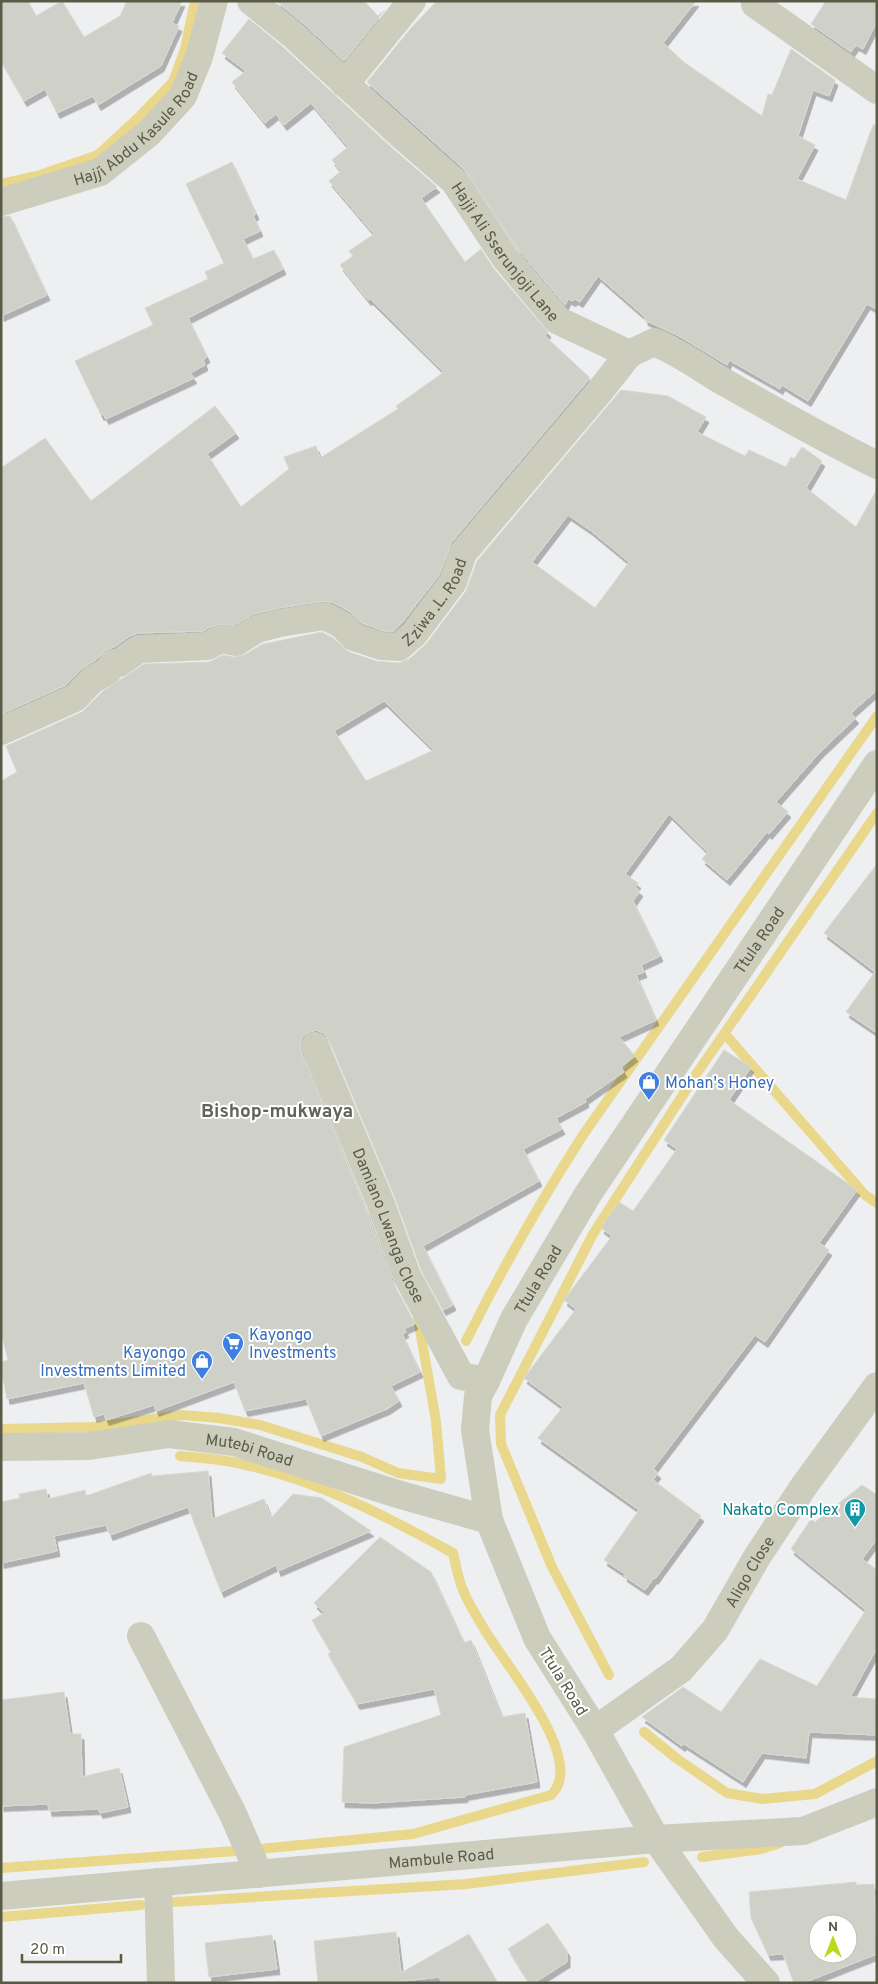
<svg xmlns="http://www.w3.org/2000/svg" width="878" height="1984" font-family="Overpass,sans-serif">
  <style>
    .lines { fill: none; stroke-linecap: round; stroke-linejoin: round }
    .stream { stroke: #e9d88c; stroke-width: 10 }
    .building { fill: #cfd1c8; stroke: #d7dad2; fill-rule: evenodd; filter: url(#shadow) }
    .minor { stroke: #cccdbd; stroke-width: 28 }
    .labels { text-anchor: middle; stroke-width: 4; stroke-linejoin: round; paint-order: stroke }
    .street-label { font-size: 16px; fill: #595b47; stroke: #fff }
    .shop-label { font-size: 16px; fill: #366cbe; stroke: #fff; text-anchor: start }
    .culture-label { font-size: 16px; fill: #0d838f; stroke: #fff; text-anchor: end }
    .quarter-label { font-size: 19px; font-weight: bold; fill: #62635b; stroke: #fff }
  </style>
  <defs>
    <filter id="shadow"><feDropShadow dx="3" dy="5.5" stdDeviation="0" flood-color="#0004"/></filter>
  </defs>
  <rect width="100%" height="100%" fill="#eeeff1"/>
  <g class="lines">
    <!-- stream -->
    <path class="stream" d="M1 184 40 175 98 155 136 120 173 82 185 49 195 1
      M725 1034 865 1195 877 1203
      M466 1341C502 1269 540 1202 583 1135L877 716
      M1 1429 95 1427 181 1415 219 1418 260 1425 362 1457 398 1473 441 1479 436 1421 418 1319
      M609 1675 552 1567 501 1444 500 1415 593 1234 697 1073 877 813
      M644 1732 676 1758 727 1793 762 1799 815 1794 877 1761
      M702 1857 761 1849 780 1843
      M1 1868 249 1850 413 1834 551 1795C589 1760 501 1660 483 1627 476 1615 468 1603 463 1590 458 1579 456 1565 453 1553 386 1516 317 1480 241 1464 221 1459 201 1458 180 1456
      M175 1902 466 1884 644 1862
      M1 1917 141 1905"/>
  </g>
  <!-- building -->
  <path class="building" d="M1 1H28L36 16 62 1 84 37 120 16 127 1H182L172 23 179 26 161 66 98 105 93 96 57 113 45 89 24 101 1 61Z
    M276 1H364L378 16 385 10 344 61 303 23Z
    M437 1H696L663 43 685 63 762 116 768 94 772 95 791 49 835 80 829 96 813 90 798 136 815 145 797 179 846 200 873 125H877V309L867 304 808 401 782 385 780 389 729 360 727 365 681 337 645 320V317L598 276 580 302 575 299 573 301 568 299 565 305 519 250 464 169 367 82 411 28Z
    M826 1H877V21L863 49 856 45 851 52 811 24Z
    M249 19 282 46 391 147 437 187 421 198 465 262 481 249 494 269 548 332 545 336 590 378 451 543 439 575 402 623 394 631H384L362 623 349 611 332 602 323 601 278 608 253 614 233 626 222 624 212 626 203 631 138 633 130 636 114 647 105 650 97 659 81 669 66 685 1 714V468L45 438 91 501 215 406 236 433 207 454 241 507 289 469 284 457 316 446 320 458 398 409 396 406 444 372 370 299 368 300 340 265 353 256 349 251 374 234 329 181 341 171 332 160 348 147 311 103 284 125 276 114 265 123 232 82 246 71 222 53Z
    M232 162 256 214 253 216 260 231 243 239 253 259 274 250 283 269 188 318 207 357 203 360 205 365 190 373 194 378 106 419 103 414 101 415 75 361 153 325 145 308 208 279 205 272 224 263 186 184Z
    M10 216 47 295 1 316V217Z
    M621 390 668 396 706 417 697 432 745 456 749 450 786 467 791 457 794 459 802 447 822 461 806 488 856 527 877 489V690L851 713 856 718 820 752 776 802 788 812 769 834 767 832 727 880 702 859 708 852 669 814 625 874 638 883 635 887 640 891 633 901 660 956 641 965 644 972 636 975 656 1020 619 1037 635 1056 621 1067 624 1072 585 1099 586 1102 556 1118 562 1129 523 1149 539 1181 423 1246 453 1305 443 1310 421 1270 395 1198 329 1040 324 1033 316 1030 309 1032 302 1037 300 1044 301 1052 366 1210 392 1281 415 1324 404 1329 406 1332 402 1334 420 1372 391 1386 399 1401 387 1409 321 1436 306 1399 245 1411 234 1382 156 1411 154 1405 106 1420 104 1414 94 1417 84 1383 7 1399 1 1369V1362L8 1360 1 1333V781L17 772 6 746 82 712 102 692 144 664 209 662 223 655 234 657 244 655 263 644 322 632 333 638 349 652 376 661 398 663 409 659 426 644 466 591 477 561ZM568 515 590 530 629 562 595 608 532 562ZM384 701 434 750 366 781 334 731Z
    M877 864V1033L846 1012 875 972 824 933Z
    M724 1050 751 1067 729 1100 857 1190 819 1243 829 1250 765 1342 755 1335 653 1469 658 1473 653 1480 701 1516 655 1579 654 1578 645 1590 624 1576 625 1574 604 1560 639 1510 538 1438 563 1407 524 1378 576 1309 564 1300 612 1236 601 1228 619 1202 633 1211 677 1149 664 1140Z
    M208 1471 212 1519 264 1499 271 1518 293 1494 322 1498 371 1531 278 1571 276 1565 221 1592 188 1507 110 1535 106 1525 54 1536 57 1551 1 1563V1502L20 1498 19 1494 46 1489 48 1499 85 1490 86 1496 151 1473 152 1476Z
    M862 1485 877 1495V1539L862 1559 877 1570V1648L850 1697 877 1699V1735L809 1732 806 1758 762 1753 743 1782 684 1744 682 1746 642 1717 683 1687 721 1712 760 1659 817 1686 866 1610 791 1549 811 1519 815 1522Z
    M380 1537 431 1572 464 1643 471 1640 502 1717 525 1713 537 1782 465 1795V1797L373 1803 342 1802 344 1747 441 1715 434 1689 357 1704 328 1654 331 1652 312 1620 324 1613 314 1603Z
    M64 1692 70 1734H81L82 1777 119 1768 128 1807 100 1813 98 1809 49 1811 48 1804 1 1806V1700Z
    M856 1882V1885L874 1884 877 1954 803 1983H794L783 1954 768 1955 751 1918 749 1892ZM818 1924H848V1954H818Z
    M548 1923 567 1951V1962L534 1983H529L508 1949Z
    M396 1932 401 1973 469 1934 498 1983H442L439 1977 386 1983H318L314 1941Z
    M272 1935 277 1969 209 1977 205 1943Z"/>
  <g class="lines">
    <!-- minor -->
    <g class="minor">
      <path id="s1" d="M251 1 292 34 402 136 454 181 506 259 557 320 629 354 654 342C681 353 700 368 724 382 775 411 825 439 877 465"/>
      <path d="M755 4 877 90"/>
      <path d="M345 84 412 1"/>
      <path id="s2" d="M1 202 100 172 149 133 183 96 199 57 214 1"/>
      <path id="s3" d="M1 731 75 698 92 680 108 671 113 663H119L139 649 208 646 220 639 236 642 257 629 280 623 325 616 342 625 354 637 381 646 399 647 414 634 453 582 463 553 599 392 629 354"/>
      <path id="s4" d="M315 1046 381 1204 407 1276 461 1376 486 1381"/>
      <path id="s5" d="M1 1447 89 1446 169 1434 234 1442 394 1493 489 1520"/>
      <path d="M141 1636 233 1814 259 1874"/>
      <path id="s6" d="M595 1730 681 1669 715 1630 757 1557 804 1486 877 1386"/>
      <path d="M158 1882 161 1983"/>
      <path id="s7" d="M1 1896 656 1839 803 1831 877 1802"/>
      <path id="s8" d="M766 1983 726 1938 656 1839 595 1730 537 1638 489 1520 475 1430 478 1396 486 1381 514 1319 588 1194 877 764"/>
    </g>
  </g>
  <!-- icons -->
  <defs>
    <g id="shop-pin" transform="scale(1.125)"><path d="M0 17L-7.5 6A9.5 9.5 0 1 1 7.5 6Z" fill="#3f7fe0" stroke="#fff"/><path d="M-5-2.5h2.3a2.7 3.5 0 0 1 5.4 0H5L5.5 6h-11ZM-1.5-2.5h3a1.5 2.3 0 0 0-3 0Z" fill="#fff"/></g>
    <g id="supermarket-pin" transform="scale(1.125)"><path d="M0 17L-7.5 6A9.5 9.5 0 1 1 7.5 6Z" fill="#3f7fe0" stroke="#fff"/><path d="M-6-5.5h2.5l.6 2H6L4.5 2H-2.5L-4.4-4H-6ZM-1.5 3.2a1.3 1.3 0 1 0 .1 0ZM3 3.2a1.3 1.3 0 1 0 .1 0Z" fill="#fff"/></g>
    <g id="building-pin" transform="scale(1.125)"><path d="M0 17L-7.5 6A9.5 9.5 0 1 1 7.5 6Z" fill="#0f9aa8" stroke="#fff"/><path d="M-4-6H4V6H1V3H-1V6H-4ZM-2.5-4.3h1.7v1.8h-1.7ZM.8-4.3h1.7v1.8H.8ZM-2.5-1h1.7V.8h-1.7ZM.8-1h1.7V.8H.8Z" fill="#fff"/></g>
  </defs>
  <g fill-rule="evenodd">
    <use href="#shop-pin" x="649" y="1082"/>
    <use href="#supermarket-pin" x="233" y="1343"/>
    <use href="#shop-pin" x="202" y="1361"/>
    <use href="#building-pin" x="855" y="1509"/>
  </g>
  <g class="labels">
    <!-- street labels -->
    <g class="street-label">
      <text dy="6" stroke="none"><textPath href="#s2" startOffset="159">Hajji Abdu Kasule Road</textPath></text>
      <text dy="6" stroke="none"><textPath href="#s1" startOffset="359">Hajji Ali Sserunjoji Lane</textPath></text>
      <text dy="6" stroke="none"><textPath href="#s3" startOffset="498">Zziwa .L. Road</textPath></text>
      <text dy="6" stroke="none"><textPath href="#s8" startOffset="1204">Ttula Road</textPath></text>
      <text dy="6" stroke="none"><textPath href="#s4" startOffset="194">Damiano Lwanga Close</textPath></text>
      <text dy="6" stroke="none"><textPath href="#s8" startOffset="799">Ttula Road</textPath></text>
      <text dy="6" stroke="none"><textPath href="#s5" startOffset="251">Mutebi Road</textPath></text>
      <text dy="6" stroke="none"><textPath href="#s6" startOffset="225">Aligo Close</textPath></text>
      <text transform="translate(564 1681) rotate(58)" y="6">Ttula Road</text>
      <text dy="6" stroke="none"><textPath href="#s7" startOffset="442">Mambule Road</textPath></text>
    </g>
    <!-- shop labels -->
    <g class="shop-label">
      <text x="665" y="1088">Mohan's Honey</text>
      <text x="249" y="1340">Kayongo<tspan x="249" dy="18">Investments</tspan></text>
      <text x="186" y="1358" text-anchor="end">Kayongo<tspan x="186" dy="18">Investments Limited</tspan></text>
    </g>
    <!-- culture labels -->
    <g class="culture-label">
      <text x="839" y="1515">Nakato Complex</text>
    </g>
    <!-- quarter labels -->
    <g class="quarter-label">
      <text x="277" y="1117">Bishop-mukwaya</text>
    </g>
  </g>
  <!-- border -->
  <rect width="878" height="1984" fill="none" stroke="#595b47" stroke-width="5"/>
  <!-- north arrow -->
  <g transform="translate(833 1939)"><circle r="24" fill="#ffffff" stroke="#bdbdb5"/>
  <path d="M0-4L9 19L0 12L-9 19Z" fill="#b8da1f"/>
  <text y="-8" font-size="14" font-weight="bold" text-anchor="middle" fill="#595b47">N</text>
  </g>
  <!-- scale -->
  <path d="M22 1954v8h99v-8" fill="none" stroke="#595b47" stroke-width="2.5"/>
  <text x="30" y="1954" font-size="15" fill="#595b47" stroke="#ffffff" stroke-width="4" paint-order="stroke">20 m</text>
</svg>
